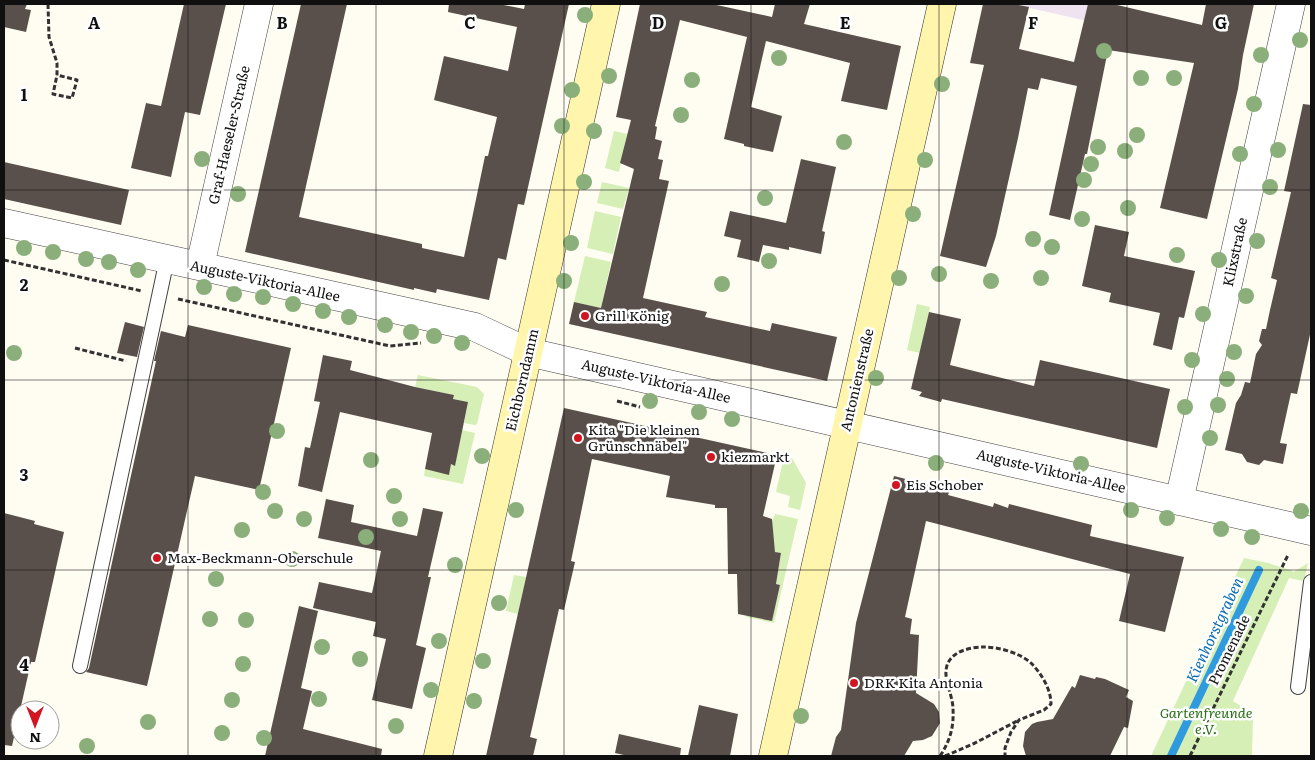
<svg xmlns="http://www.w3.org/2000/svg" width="1315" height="760" font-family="Literata,serif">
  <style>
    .industrial { fill: #eee3ef }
    .green { fill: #d5efb6 }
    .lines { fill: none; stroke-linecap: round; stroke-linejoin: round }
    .stream { stroke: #2f9add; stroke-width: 8 }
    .building { fill: #5a504b }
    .lane-casing { stroke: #434343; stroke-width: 16 }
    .street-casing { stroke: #434343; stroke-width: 29 }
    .secondary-casing { stroke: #323232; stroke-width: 29 }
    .path { stroke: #323232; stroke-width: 3; stroke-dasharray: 5 2.5; stroke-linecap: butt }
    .lane { stroke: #fff; stroke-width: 14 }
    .street { stroke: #fff; stroke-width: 28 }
    .secondary { stroke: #fff5ad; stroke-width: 28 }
    .tree { fill: #8aaf7a }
    .grid { fill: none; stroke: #101010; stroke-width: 1; stroke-opacity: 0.55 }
    .poi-dot { fill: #d11622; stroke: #fff; stroke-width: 2 }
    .labels { text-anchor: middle; stroke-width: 5; stroke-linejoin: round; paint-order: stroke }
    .street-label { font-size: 14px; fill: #101010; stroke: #fff }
    .poi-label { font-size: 14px; fill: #101010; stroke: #fff; text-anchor: start }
    .park-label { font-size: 14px; font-style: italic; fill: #2b7017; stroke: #fff }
    .water-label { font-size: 15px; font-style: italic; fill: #096bb2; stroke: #fff }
    .grid-label { font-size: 16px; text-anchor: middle; font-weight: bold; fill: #101010; stroke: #fff; stroke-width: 5; stroke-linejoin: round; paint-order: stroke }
  </style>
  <rect width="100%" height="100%" fill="#fffcf2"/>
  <!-- industrial -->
  <path class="industrial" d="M1013 4H1118L1113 27Z"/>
  <!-- green -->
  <path class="green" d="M614 131 627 134 619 172 605 168Z
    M602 182 629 188 623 209 597 203Z
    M595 211 621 217 613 254 587 248Z
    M585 256 611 262 601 308 574 302Z
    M917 304 930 307 920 353 907 350Z
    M418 375 477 387 484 394 477 424 475 425 464 423 468 402 453 399 454 395 415 387Z
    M462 430 475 433 463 484 424 476 425 469 449 474 451 464 455 465Z
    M784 457 792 458 806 483 800 510 788 507 790 496 776 492Z
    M775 514 798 519 774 623 746 617 747 615 772 620 780 585 776 584 781 554 775 552 772 522Z
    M1244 558 1268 563 1293 571 1292 573 1308 563 1304 581 1289 578 1233 701 1253 714 1252 756H1151Z
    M514 575 526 577 518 614 506 611Z"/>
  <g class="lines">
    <!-- stream -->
    <path class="stream" d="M1171 756 1259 570"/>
  </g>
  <!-- building -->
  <path class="building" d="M4 4H27L25 9 31 10 26 32 4 27Z
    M184 4H226L200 115 185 112 171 177 131 168 146 103 161 106Z
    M301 4H347L299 217 422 244V248L464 257 485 156H488L497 117 434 100 444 56 508 71 517 27 448 12 449 4H499L524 9 525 4H569L524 205 518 204 506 260 498 258 489 300 437 289 436 293 414 288V290L245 252Z
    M640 4H712L772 17 775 4H810L804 24 901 46 887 110 841 101 850 63 766 41 751 107 782 116 773 152 744 146V144L724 139 747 37 680 20 655 126 657 127 655 139 662 141 658 159 663 160 659 179 669 181 643 298 707 312 705 317 770 331 772 323 837 337 827 381 569 324 574 302 601 308 634 169 620 163 631 120 616 117Z
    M983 4H1013L1029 7 1019 49 1074 62 1088 4H1113L1202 25 1206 4H1254L1243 55 1238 89 1207 219 1160 208 1194 63 1108 50 1087 154H1085L1070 220 1049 215 1077 86 1041 78 1038 90 1028 88 1018 138 996 236 986 267 940 256 984 65 970 63Z
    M1303 104 1311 105V330L1297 394 1291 393 1280 443 1287 444 1283 464 1264 460 1259 465 1247 462 1242 454 1225 450 1236 403 1241 395 1245 382 1250 383 1256 354 1262 345 1259 341 1262 329H1266L1270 310 1277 280 1271 278 1291 192 1284 191Z
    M801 159 836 167 822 231 825 232 821 254 789 247V250L763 245 759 262 737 257 741 240 724 236 730 211 786 223Z
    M4 162 129 190 121 225 4 199Z
    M1095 225 1129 232 1124 256 1195 271 1184 318 1179 317 1172 350 1153 345 1160 313 1109 302 1111 293 1082 286Z
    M929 312 961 319 950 365 1034 386 1040 360 1170 389 1157 448 942 399 941 402 919 396 922 392 911 389Z
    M125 322 144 327 137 357 117 353Z
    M188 325 291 348 259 490 195 476 147 686 86 672 89 668 156 361H154L161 331 185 337Z
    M323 355 352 361 350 370 415 387 454 395 453 399 468 402 455 466 451 464 449 475 425 469 432 433 340 412 322 492 298 486 305 447 310 448 320 402 314 401Z
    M564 408 777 455 763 516 772 519 775 552 781 553 776 584 780 585 772 621 738 614 737 574H728L727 508H715V505L666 497 670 476 592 459 571 561 575 562 564 610 559 609 530 737 537 739 533 756H486Z
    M894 476 950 490 948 495 993 507 994 503 1008 508 1009 504 1092 525 1090 536 1184 557 1165 632 1119 621 1130 574 926 521 905 617 912 619 910 634 919 635 916 693 934 704 939 712 940 723 932 736 923 740 913 741 904 756H831L836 737 841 730 856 623Z
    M326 499 354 505 351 522 417 536 423 508 443 512 428 577H431L416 645 426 648 412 709 372 700 386 639 373 636 376 622 313 608 319 582 372 593 381 551 318 538Z
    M4 513 35 521 34 524 64 532 35 662H31L12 746 4 745Z
    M299 606 318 611 301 688 312 691 303 729 382 749 381 756H265Z
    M1080 675 1095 679 1096 677 1105 679 1129 690 1126 697 1133 701 1128 728 1124 727 1110 756H1026L1023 746 1025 732 1032 724 1037 722 1053 719 1072 686 1075 688Z
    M699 705 738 714 730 756H688Z
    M619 734 681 748 680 756H628L615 753Z"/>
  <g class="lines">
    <!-- lane casing -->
    <g class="lane-casing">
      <path id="lane" d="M80 666 167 259
        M1298 687 1311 582"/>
    </g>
    <!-- street casing -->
    <g class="street-casing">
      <path id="street" d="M4 223 475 327 528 352 1311 531
        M200 266 259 4
        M1179 501 1291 4"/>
    </g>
    <!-- secondary casing -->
    <g class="secondary-casing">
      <path id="secondary" d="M438 756 606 4
        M773 756 942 4"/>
    </g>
    <!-- path -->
    <path class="path" d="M48 4 49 37 57 63V75L53 94 72 98 77 80 57 75
      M4 260 142 291
      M178 299 390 346 421 343
      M75 348 126 361
      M617 401 640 407
      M940 756C950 741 954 727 953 709 953 697 945 682 946 671 947 652 969 647 984 647 999 647 1020 653 1031 663 1041 673 1051 689 1051 704L1044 710 1019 720 1011 732 1005 748V756
      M945 756 975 743 1019 720
      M1190 756 1288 555"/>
    <!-- lane -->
    <use href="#lane" class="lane"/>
    <!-- street -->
    <use href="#street" class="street"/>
    <!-- secondary -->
    <use href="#secondary" class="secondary"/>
  </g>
  <!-- trees -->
  <g class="tree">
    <circle cx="585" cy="15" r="8"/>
    <circle cx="1300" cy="40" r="8"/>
    <circle cx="1104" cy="51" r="8"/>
    <circle cx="1261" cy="55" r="8"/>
    <circle cx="779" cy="58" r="8"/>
    <circle cx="609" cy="76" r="8"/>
    <circle cx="1141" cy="78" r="8"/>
    <circle cx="1174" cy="78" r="8"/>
    <circle cx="692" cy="80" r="8"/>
    <circle cx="942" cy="84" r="8"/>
    <circle cx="572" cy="90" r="8"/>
    <circle cx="1254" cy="104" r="8"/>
    <circle cx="681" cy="115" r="8"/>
    <circle cx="562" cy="126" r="8"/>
    <circle cx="594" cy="131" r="8"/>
    <circle cx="1137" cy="135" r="8"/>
    <circle cx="844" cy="142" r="8"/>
    <circle cx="1098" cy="147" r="8"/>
    <circle cx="1278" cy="150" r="8"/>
    <circle cx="1125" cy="151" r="8"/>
    <circle cx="1240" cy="154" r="8"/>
    <circle cx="202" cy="159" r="8"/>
    <circle cx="925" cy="160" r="8"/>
    <circle cx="1091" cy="164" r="8"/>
    <circle cx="1084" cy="180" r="8"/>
    <circle cx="584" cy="182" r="8"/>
    <circle cx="1270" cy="187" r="8"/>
    <circle cx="238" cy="194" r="8"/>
    <circle cx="765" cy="198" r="8"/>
    <circle cx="1128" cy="208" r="8"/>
    <circle cx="913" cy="214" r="8"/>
    <circle cx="1082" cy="219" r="8"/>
    <circle cx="1033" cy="239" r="8"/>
    <circle cx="1257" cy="241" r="8"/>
    <circle cx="571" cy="243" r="8"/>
    <circle cx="1052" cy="247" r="8"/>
    <circle cx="24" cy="248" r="8"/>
    <circle cx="53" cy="252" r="8"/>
    <circle cx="1177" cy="255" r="8"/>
    <circle cx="86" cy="259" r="8"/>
    <circle cx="1219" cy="260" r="8"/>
    <circle cx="769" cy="261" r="8"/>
    <circle cx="109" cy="262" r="8"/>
    <circle cx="138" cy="270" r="8"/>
    <circle cx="939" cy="274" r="8"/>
    <circle cx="899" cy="278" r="8"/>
    <circle cx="1041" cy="278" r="8"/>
    <circle cx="564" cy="281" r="8"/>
    <circle cx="991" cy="281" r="8"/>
    <circle cx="722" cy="284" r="8"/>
    <circle cx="204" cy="287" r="8"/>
    <circle cx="234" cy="294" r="8"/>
    <circle cx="1246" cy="296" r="8"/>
    <circle cx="263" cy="297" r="8"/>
    <circle cx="293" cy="304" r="8"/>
    <circle cx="323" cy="311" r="8"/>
    <circle cx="1203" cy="314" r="8"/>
    <circle cx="349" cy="317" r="8"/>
    <circle cx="385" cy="325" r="8"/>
    <circle cx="411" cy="332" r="8"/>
    <circle cx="434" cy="336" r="8"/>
    <circle cx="462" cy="343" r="8"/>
    <circle cx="1234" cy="352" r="8"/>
    <circle cx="14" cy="353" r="8"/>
    <circle cx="1192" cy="360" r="8"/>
    <circle cx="876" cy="378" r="8"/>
    <circle cx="1227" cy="379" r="8"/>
    <circle cx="650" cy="401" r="8"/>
    <circle cx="1218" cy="405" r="8"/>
    <circle cx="1185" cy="407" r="8"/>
    <circle cx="699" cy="412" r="8"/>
    <circle cx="732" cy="419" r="8"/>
    <circle cx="277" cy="431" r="8"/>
    <circle cx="1210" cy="438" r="8"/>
    <circle cx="482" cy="456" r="8"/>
    <circle cx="371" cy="460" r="8"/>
    <circle cx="936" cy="463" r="8"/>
    <circle cx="1081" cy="464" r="8"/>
    <circle cx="263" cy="492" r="8"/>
    <circle cx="394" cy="496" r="8"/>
    <circle cx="516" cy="510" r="8"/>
    <circle cx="1131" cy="510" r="8"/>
    <circle cx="275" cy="511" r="8"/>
    <circle cx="1301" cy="511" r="8"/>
    <circle cx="1167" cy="518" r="8"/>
    <circle cx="304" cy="519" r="8"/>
    <circle cx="400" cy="519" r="8"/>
    <circle cx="1221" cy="529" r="8"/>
    <circle cx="242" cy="530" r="8"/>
    <circle cx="366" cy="537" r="8"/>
    <circle cx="1252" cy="537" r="8"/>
    <circle cx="292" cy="559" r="8"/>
    <circle cx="455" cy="565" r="8"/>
    <circle cx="216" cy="579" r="8"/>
    <circle cx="499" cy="603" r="8"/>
    <circle cx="210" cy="619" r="8"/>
    <circle cx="246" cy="620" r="8"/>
    <circle cx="439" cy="641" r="8"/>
    <circle cx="322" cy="647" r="8"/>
    <circle cx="360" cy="659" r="8"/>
    <circle cx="483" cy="661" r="8"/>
    <circle cx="243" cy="664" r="8"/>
    <circle cx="431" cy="690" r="8"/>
    <circle cx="319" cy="699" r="8"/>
    <circle cx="232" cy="700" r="8"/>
    <circle cx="474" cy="701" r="8"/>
    <circle cx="801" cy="716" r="8"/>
    <circle cx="148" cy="722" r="8"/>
    <circle cx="396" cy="726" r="8"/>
    <circle cx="222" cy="733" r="8"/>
    <circle cx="264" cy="738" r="8"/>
    <circle cx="87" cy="746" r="8"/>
  </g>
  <!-- grid -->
  <path class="grid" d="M188 4V756M376 4V756M564 4V756M751 4V756M939 4V756M1127 4V756M4 190H1311M4 380H1311M4 570H1311"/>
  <!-- markers -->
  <g class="poi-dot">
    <circle cx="585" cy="316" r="5"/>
    <circle cx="578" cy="438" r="5"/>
    <circle cx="711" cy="457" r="5"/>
    <circle cx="896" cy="485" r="5"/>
    <circle cx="157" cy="558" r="5"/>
    <circle cx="854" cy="683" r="5"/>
  </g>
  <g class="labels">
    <!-- street labels -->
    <g class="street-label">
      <text transform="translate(229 135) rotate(-77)" y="5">Graf-Haeseler-Straße</text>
      <text transform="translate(1235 252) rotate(-78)" y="5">Klixstraße</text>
      <text transform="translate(265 281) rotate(12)" y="5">Auguste-Viktoria-Allee</text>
      <text transform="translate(522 380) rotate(-77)" y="5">Eichborndamm</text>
      <text transform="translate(857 380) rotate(-77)" y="5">Antonienstraße</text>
      <text transform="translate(656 381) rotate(13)" y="5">Auguste-Viktoria-Allee</text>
      <text transform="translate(1051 471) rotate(13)" y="5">Auguste-Viktoria-Allee</text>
      <text transform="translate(1229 650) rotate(-64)" y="5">Promenade</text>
    </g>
    <!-- poi labels -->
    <g class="poi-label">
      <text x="595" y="321">Grill König</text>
      <text x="588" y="435">Kita "Die kleinen<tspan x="588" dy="16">Grünschnäbel"</tspan></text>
      <text x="721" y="462">kiezmarkt</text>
      <text x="906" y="490">Eis Schober</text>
      <text x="167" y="563">Max-Beckmann-Oberschule</text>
      <text x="864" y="688">DRK Kita Antonia</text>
    </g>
    <!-- park labels -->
    <g class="park-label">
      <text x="1206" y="718">Gartenfreunde<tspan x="1206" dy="16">e.V.</tspan></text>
    </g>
    <!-- water labels -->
    <g class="water-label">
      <text transform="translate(1215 630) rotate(-65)" y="5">Kienhorstgraben</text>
    </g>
  </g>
  <g class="grid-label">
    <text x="94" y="29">A</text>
    <text x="282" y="29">B</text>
    <text x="470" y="29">C</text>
    <text x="658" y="29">D</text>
    <text x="845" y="29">E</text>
    <text x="1033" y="29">F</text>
    <text x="1221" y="29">G</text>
    <text x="24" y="101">1</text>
    <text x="24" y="291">2</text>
    <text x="24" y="481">3</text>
    <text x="24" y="671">4</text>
  </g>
  <!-- border -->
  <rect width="1315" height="760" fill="none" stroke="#101010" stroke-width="10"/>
  <!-- north arrow -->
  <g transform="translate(35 725) rotate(180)"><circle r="24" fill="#ffffff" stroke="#9f9f9f"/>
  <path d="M0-4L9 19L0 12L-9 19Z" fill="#d11622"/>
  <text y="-8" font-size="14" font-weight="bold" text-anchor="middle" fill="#101010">N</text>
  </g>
</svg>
